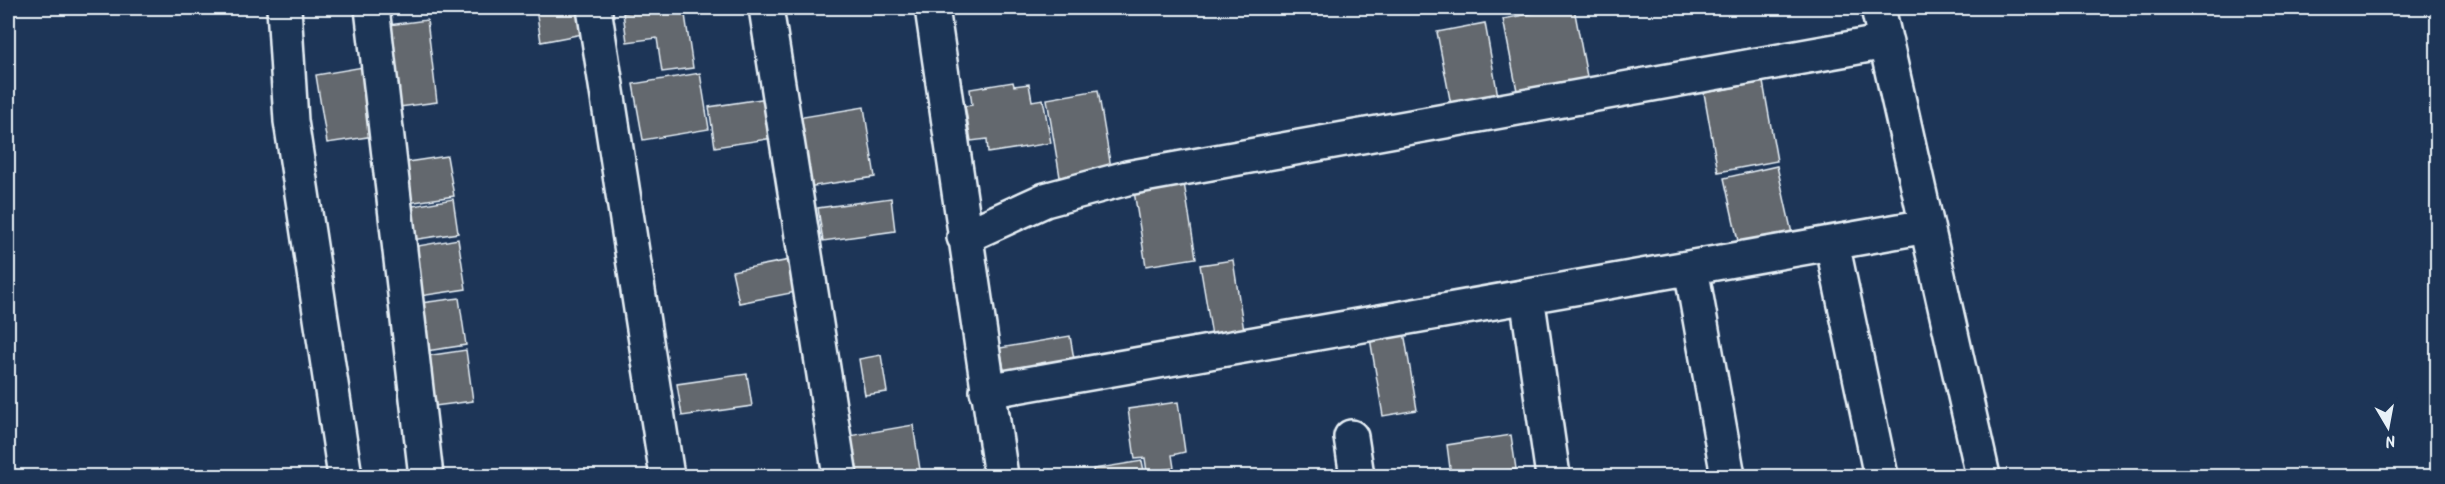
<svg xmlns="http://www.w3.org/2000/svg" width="2445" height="484" font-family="Kalam,sans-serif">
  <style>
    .building { fill: #64686e; stroke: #e8f1f8; stroke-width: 1.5 }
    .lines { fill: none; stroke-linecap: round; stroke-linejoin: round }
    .street-casing { stroke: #e8f1f8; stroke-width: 38 }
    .street { stroke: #1d3557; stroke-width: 33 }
  </style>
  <rect width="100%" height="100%" fill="#1d3557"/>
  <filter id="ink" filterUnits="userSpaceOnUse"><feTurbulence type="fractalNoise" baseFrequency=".0167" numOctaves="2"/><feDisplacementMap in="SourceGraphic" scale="12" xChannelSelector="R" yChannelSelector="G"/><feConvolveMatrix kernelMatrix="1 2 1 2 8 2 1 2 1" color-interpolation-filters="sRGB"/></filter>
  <g filter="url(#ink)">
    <!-- building -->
    <path class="building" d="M546 8H589L593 32 541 42 536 9Z
      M663 8H684L693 68 662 72 657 38 627 42 623 13Z
      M1560 8H1574L1589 87 1519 101 1503 19Z
      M427 20 437 102 392 108 381 26Z
      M1485 23 1499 102 1451 105 1437 32Z
      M363 67 374 136 327 143 316 75Z
      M700 73 709 129 643 140 633 84Z
      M1013 82 1014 86 1029 84 1032 101 1043 99 1051 143 988 153 987 139 971 141 965 106 972 105 970 89Z
      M1763 82 1777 161 1718 172 1704 93Z
      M1098 90 1111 168 1060 177 1047 99Z
      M774 97 780 137 715 147 709 107Z
      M864 107 875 177 807 187 797 118Z
      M447 156 454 196 408 203 401 163Z
      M1777 166 1793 238 1740 250 1724 178Z
      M1184 183 1196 258 1146 266 1134 191Z
      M891 198 895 231 823 241 818 208Z
      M453 199 458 233 412 240 407 207Z
      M458 239 466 289 420 296 412 247Z
      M790 260 796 292 739 303 732 271Z
      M1233 260 1244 331 1212 336 1200 265Z
      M459 298 466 345 420 352 413 304Z
      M1404 332 1417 410 1383 416 1370 338Z
      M1070 336 1075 365 1005 376 1000 348Z
      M466 350 473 401 427 407 420 357Z
      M881 355 887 392 865 395 859 359Z
      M747 374 752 406 682 416 677 384Z
      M1178 402 1185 452 1172 455 1174 468 1147 472 1145 458 1135 459 1128 409Z
      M913 425 921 476H855L849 436Z
      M1511 435 1516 469 1471 476H1451L1447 445Z
      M1142 461 1145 476 1172 472 1173 476H1094L1093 469Z"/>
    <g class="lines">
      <!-- street casing -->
      <g class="street-casing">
        <path id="street" d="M284 8 291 121 345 476
          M372 8 426 476
          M594 8 667 476
          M766 8 840 476
          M932 8 1001 476
          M1878 8 1983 476
          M964 237 1045 200 1127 178 1886 42
          M1832 243 1881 476
          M1691 268 1728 476
          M1527 296 1553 476
          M987 391 1927 226
          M1351 437 1357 476"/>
      </g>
      <!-- street -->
      <use href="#street" class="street"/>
    </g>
  </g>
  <!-- margin -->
  <rect width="2445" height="484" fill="none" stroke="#1d3557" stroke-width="30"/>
  <rect x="15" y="15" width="2415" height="454" fill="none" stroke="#e8f1f8" stroke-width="2" filter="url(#ink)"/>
  <!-- north arrow -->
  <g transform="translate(2388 427) rotate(170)" stroke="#1d3557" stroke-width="4.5" paint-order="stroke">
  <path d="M0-4.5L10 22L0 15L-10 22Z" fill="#e8f1f8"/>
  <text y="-9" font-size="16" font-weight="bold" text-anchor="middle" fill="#e8f1f8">N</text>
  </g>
</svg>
